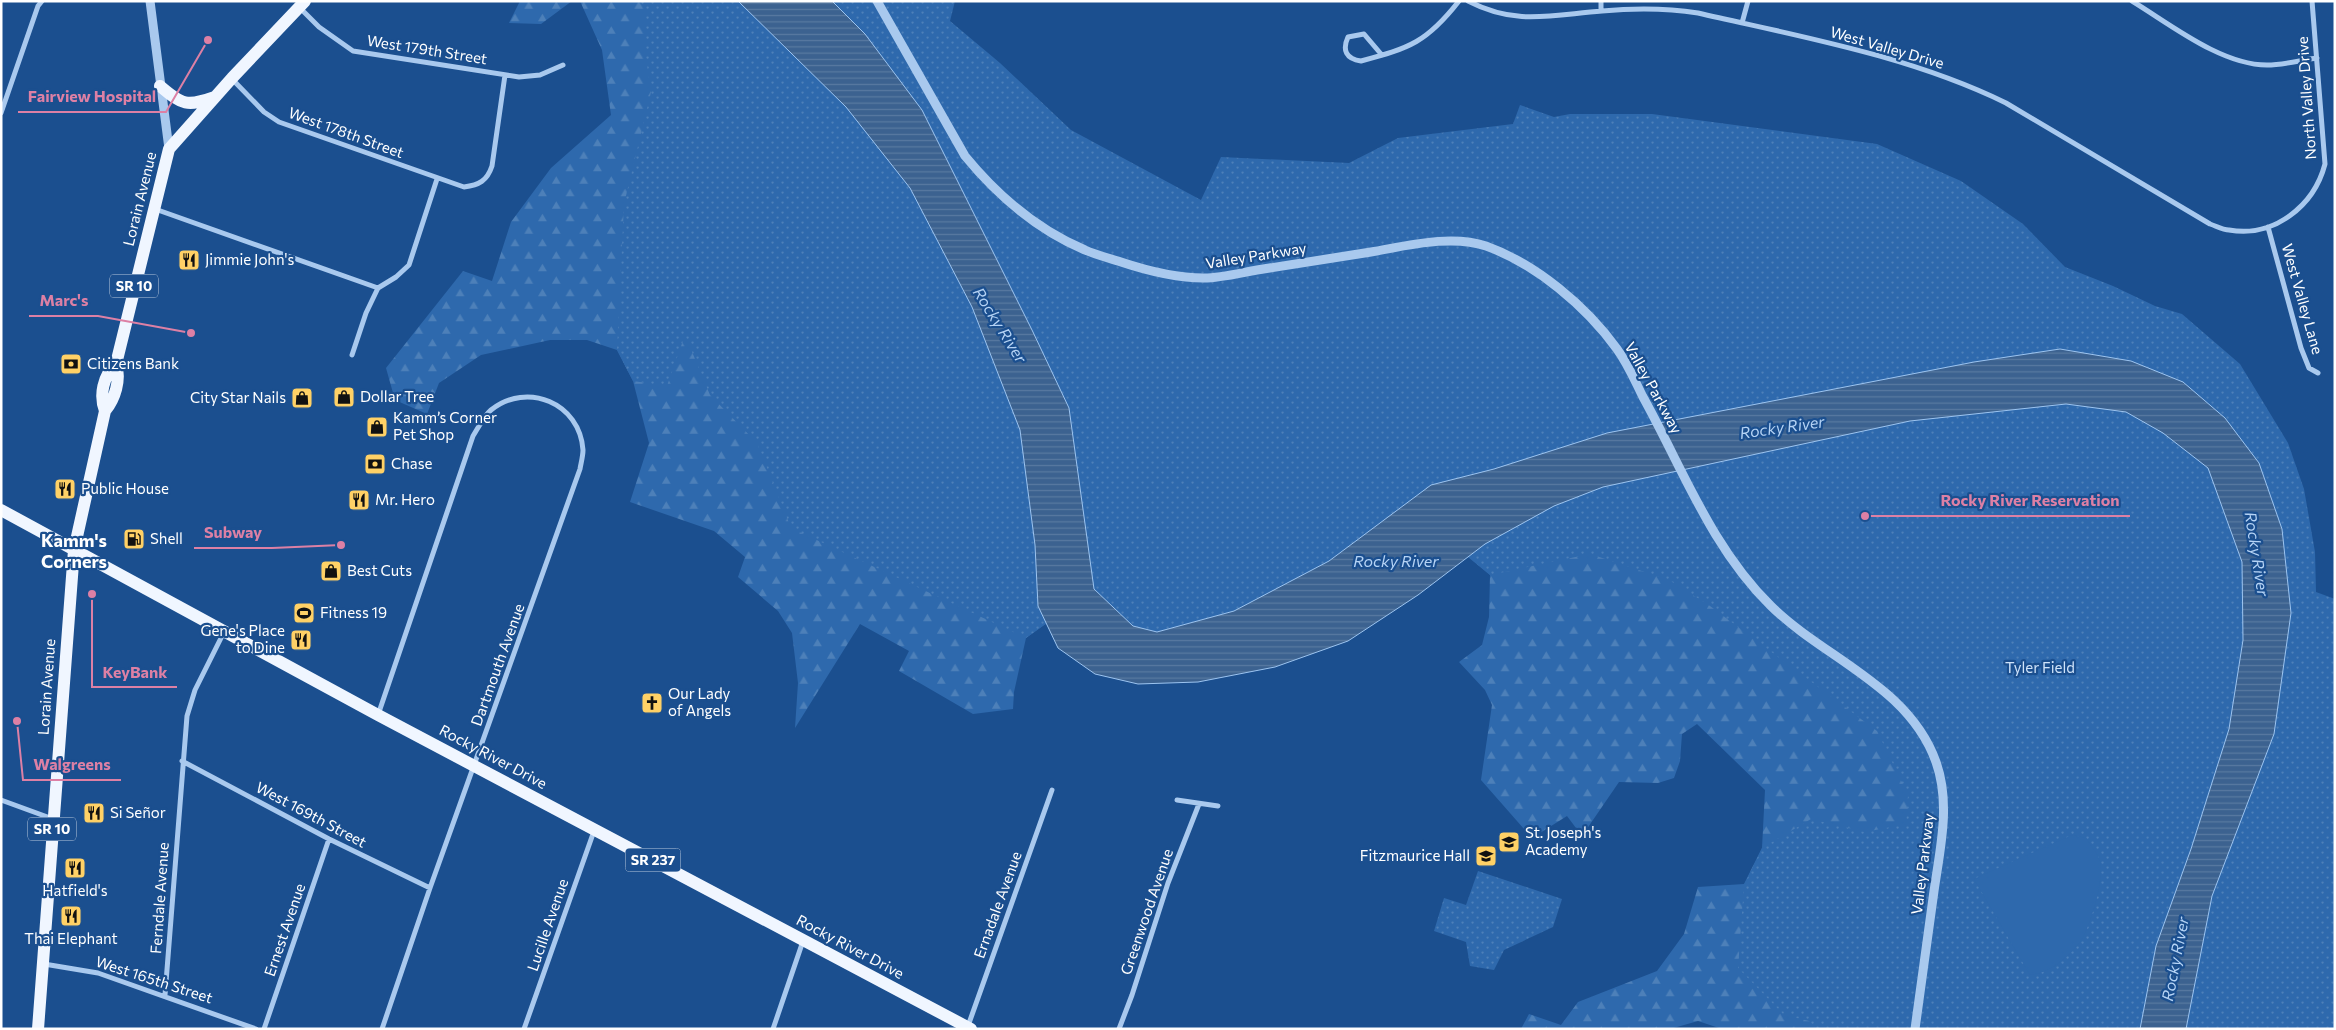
<svg xmlns="http://www.w3.org/2000/svg" width="2336" height="1030" font-family="Commissioner,sans-serif">
  <style>
    .forest { fill: url(#forest-firs) }
    .park { fill: url(#park-dots) }
    .garden { fill: #2e69ad }
    .water { fill: url(#water-rules); stroke: #9cc4f0 }
    .lines { fill: none; stroke-linecap: round; stroke-linejoin: round }
    .minor { stroke: #a9c9ee; stroke-width: 5 }
    .tertiary { stroke: #a9c9ee; stroke-width: 9 }
    .primary { stroke: #f0f6ff; stroke-width: 12 }
    .labels { text-anchor: middle; stroke-width: 4.5; stroke-linejoin: round; paint-order: stroke }
    .shield { fill: #1b4f8f; stroke: #bbcadd; stroke-width: 1 }
    .shield-label { font-size: 14px; font-weight: bold; fill: #fff }
    .street-label { font-size: 15px; fill: #fff; stroke: #1b4f8f }
    .poi-label { font-size: 15px; fill: #fff; stroke: #1b4f8f; text-anchor: start }
    .park-label { font-size: 15px; fill: #cfe3fa; stroke: #1b4f8f }
    .water-label { font-size: 16px; font-style: italic; fill: #b5d3f5; stroke: #1b4f8f }
    .quarter-label { font-size: 18px; font-weight: bold; fill: #fff; stroke: #1b4f8f }
    .leader { fill: none; stroke: #dd80a5; stroke-width: 2 }
    .callout-dot { fill: #dd80a5; stroke: #1b4f8f; stroke-width: 2 }
    .callout-label { font-size: 16px; text-anchor: middle; font-weight: bold; fill: #dd80a5; stroke: #1b4f8f; stroke-width: 4.5; stroke-linejoin: round; paint-order: stroke }
  </style>
  <defs>
    <pattern id="forest-firs" width="22" height="20" patternUnits="userSpaceOnUse" patternTransform="scale(1.25)"><rect width="22" height="20" fill="#2e69ad"/><path d="M5 1l3.5 6h-7zM16 11l3.5 6h-7z" fill="#4d80b9"/></pattern>
    <pattern id="park-dots" width="8" height="8" patternUnits="userSpaceOnUse" patternTransform="scale(1.25)"><rect width="8" height="8" fill="#2e69ad"/><path d="M2 2h.1M6 6h.1" fill="none" stroke="#4d80b9" stroke-width="1.8" stroke-linecap="round"/></pattern>
    <pattern id="water-rules" width="6" height="5" patternUnits="userSpaceOnUse" patternTransform="scale(1.25)"><rect width="6" height="5" fill="#3c6290"/><path d="M0 2.5h6" fill="none" stroke="#597aa1"/></pattern>
  </defs>
  <rect width="100%" height="100%" fill="#1b4f8f"/>
  <!-- forest -->
  <path class="forest" d="M520 1H572L541 24 509 23Z
    M580 1H738L1047 623 1026 638 1014 692 1013 709 973 714 899 671 909 651 860 624 795 728 798 683 792 633 778 611 738 577 745 557 714 531 630 502 649 443 633 381 617 350 587 340H550L481 355 439 383 427 414 395 400 386 368 463 271 492 281 511 222 551 168 611 115 602 50Z
    M1603 487 1925 759 1886 1029H1722L1698 1021 1670 1029H1521L1529 1014 1561 1025 1578 1002 1657 971 1684 934 1698 887 1744 884 1762 848 1765 790 1697 724 1682 734 1680 761 1674 778 1658 783 1619 782 1582 836 1567 816 1532 838 1481 780 1492 705 1485 690 1459 662 1482 645 1489 617 1490 575 1468 557Z"/>
  <!-- park -->
  <path class="park" d="M639 1H955L950 21 1000 63 1071 130 1201 200 1221 157 1349 163 1398 138 1513 124 1520 105 1554 117 1570 114H1652L1877 144 1961 181 2023 224 2065 267 2113 286 2155 306 2182 314 2240 364 2288 443 2304 489 2315 552 2316 592 2335 599V1029H1817L1809 1021 1784 1015 1738 968 1744 885 1762 848 1811 819 1865 832 1906 824 1908 795 1877 731 1710 606 1669 580 1590 554 1490 575 1406 504 1329 561 1234 611 1157 632 1133 626 1094 589 1026 638 791 528 757 443 710 395 685 335 667 386 633 381 617 350 624 204 651 92 646 58 644 8Z
    M1478 871 1562 899 1553 927 1504 950 1494 970 1470 966 1466 942 1434 931 1444 898 1466 905Z"/>
  <!-- garden -->
  <path class="garden" d="M2072 835 2086 838C2090 845 2098 853 2100 861 2105 878 2090 928 2080 942 2067 958 2050 973 2030 975L1974 879Z"/>
  <!-- water -->
  <path class="water" d="M738 1H832L865 34 922 110 1032 330 1069 408 1094 589 1133 626 1157 632 1234 611 1329 561 1431 485 1494 469 1607 433 1974 362 2060 349 2131 361 2183 382 2225 418 2259 463 2282 529 2291 613 2274 734 2212 896 2186 1029H2140L2156 946 2191 849 2229 729 2243 640 2242 562 2208 468 2163 433 2126 412 2066 404 1910 421 1603 487 1554 506 1485 544 1418 595 1348 641 1275 667 1198 682 1138 684 1095 674 1058 648 1038 606 1035 545 1020 430 972 307 910 188 846 107Z"/>
  <g class="lines">
    <!-- minor -->
    <path class="minor" d="M1468 1C1516 26 1551 15 1602 11 1635 8 1666 8 1698 13 1802 37 1910 56 2006 103L2210 224C2216 226 2223 230 2229 230 2274 238 2314 206 2325 164L2312 1
      M1601 1V11
      M2132 1C2170 24 2221 65 2267 65 2284 65 2301 60 2317 58
      M299 7 319 27 353 51 519 77 540 75 563 65
      M1742 23 1748 1
      M1381 54 1364 34 1348 37C1342 50 1346 59 1361 61 1410 48 1427 42 1459 1
      M232 79 264 112 279 122 464 187C479 185 487 181 492 166L505 75
      M1 113 38 6 42 1
      M155 209 378 288
      M2268 227 2301 348 2309 368 2318 373
      M352 355 366 313 378 288 396 277 409 265 437 179
      M378 715 473 436C478 428 484 416 491 410 527 381 580 403 583 450 583 456 581 463 580 469L430 888 382 1029
      M182 761 329 839 430 888
      M1 800 53 819
      M1177 800 1218 806
      M44 964 98 973 256 1029
      M165 995 187 716 195 690 224 632
      M968 1026 1052 790
      M264 1029 329 839
      M524 1029 594 831
      M773 1029 803 941
      M1119 1029 1132 995 1168 883 1199 804"/>
    <!-- tertiary -->
    <path class="tertiary" d="M150 1 169 149
      M877 1 965 156C997 195 1038 230 1085 250 1096 255 1109 258 1121 262 1148 271 1176 278 1204 278 1221 278 1240 273 1257 270 1295 264 1333 258 1371 252 1406 246 1451 234 1486 246 1536 264 1586 306 1617 349 1628 364 1635 381 1643 397 1683 469 1711 547 1771 606 1825 659 1909 686 1936 762 1951 804 1940 849 1934 891 1928 937 1921 983 1915 1029"/>
    <!-- primary -->
    <path class="primary" d="M160 86C182 105 187 107 215 97
      M105 411C99 395 103 376 116 364
      M1 510 378 715 971 1029
      M38 1029 74 550 105 411C115 399 121 380 116 364L169 149 232 78 305 1"/>
  </g>
  <!-- icons -->
  <defs>
    <g id="restaurant-square" transform="scale(1.125)"><rect x="-9" y="-9" width="18" height="18" rx="4" fill="#ffd166" stroke="#1b4f8f"/><path d="M-5-6h1v4h1v-4h1v4h1v-4h1v5L-1.5 .5V6h-2V.5L-5-1ZM5-6V6H3V1.5H1.5Q1.5-4 5-6Z" fill="#111"/></g>
    <g id="bank-square" transform="scale(1.125)"><rect x="-9" y="-9" width="18" height="18" rx="4" fill="#ffd166" stroke="#1b4f8f"/><path d="M-6-4H6V4H-6ZM0-2.3a2.3 2.3 0 1 0 0 4.6a2.3 2.3 0 1 0 0-4.6Z" fill="#111"/></g>
    <g id="shop-square" transform="scale(1.125)"><rect x="-9" y="-9" width="18" height="18" rx="4" fill="#ffd166" stroke="#1b4f8f"/><path d="M-5-2.5h2.3a2.7 3.5 0 0 1 5.4 0H5L5.5 6h-11ZM-1.5-2.5h3a1.5 2.3 0 0 0-3 0Z" fill="#111"/></g>
    <g id="fuel-square" transform="scale(1.125)"><rect x="-9" y="-9" width="18" height="18" rx="4" fill="#ffd166" stroke="#1b4f8f"/><path d="M-5.5-6h7V0h2V4h1.3V-2.5L3-4.5l.8-.8L6-3V5H2.5V1h-1V6h-7ZM-4.2-4.7v3.2H.2V-4.7Z" fill="#111"/></g>
    <g id="stadium-square" transform="scale(1.125)"><rect x="-9" y="-9" width="18" height="18" rx="4" fill="#ffd166" stroke="#1b4f8f"/><path d="M0-5a6.5 5 0 1 0 0 10a6.5 5 0 1 0 0-10ZM-3.5-1.8h7v3.6h-7Z" fill="#111"/></g>
    <g id="church-square" transform="scale(1.125)"><rect x="-9" y="-9" width="18" height="18" rx="4" fill="#ffd166" stroke="#1b4f8f"/><path d="M-1.2-6h2.4v3.5h3.3v2.4h-3.3V6h-2.4V-.1h-3.3v-2.4h3.3Z" fill="#111"/></g>
    <g id="school-square" transform="scale(1.125)"><rect x="-9" y="-9" width="18" height="18" rx="4" fill="#ffd166" stroke="#1b4f8f"/><path d="M0-5L7-2L0 1L-7-2ZM-4 1L0 2.5L4 1V4Q0 6-4 4Z" fill="#111"/></g>
  </defs>
  <g fill-rule="evenodd">
    <use href="#restaurant-square" x="189" y="260"/>
    <use href="#bank-square" x="71" y="364"/>
    <use href="#shop-square" x="344" y="397"/>
    <use href="#shop-square" x="302" y="398"/>
    <use href="#shop-square" x="377" y="427"/>
    <use href="#bank-square" x="375" y="464"/>
    <use href="#restaurant-square" x="65" y="489"/>
    <use href="#restaurant-square" x="359" y="500"/>
    <use href="#fuel-square" x="134" y="539"/>
    <use href="#shop-square" x="331" y="571"/>
    <use href="#stadium-square" x="304" y="613"/>
    <use href="#restaurant-square" x="301" y="640"/>
    <use href="#church-square" x="652" y="703"/>
    <use href="#restaurant-square" x="94" y="813"/>
    <use href="#school-square" x="1509" y="842"/>
    <use href="#school-square" x="1486" y="856"/>
    <use href="#restaurant-square" x="75" y="868"/>
    <use href="#restaurant-square" x="71" y="916"/>
  </g>
  <g class="labels">
    <!-- shield labels -->
    <g class="shield">
      <rect x="110" y="274.5" width="48" height="23" rx="4"/>
      <rect x="28" y="817.5" width="48" height="23" rx="4"/>
      <rect x="625.5" y="848.5" width="55" height="23" rx="4"/>
    </g>
    <g class="shield-label">
      <text x="134" y="291">SR 10</text>
      <text x="52" y="834">SR 10</text>
      <text x="653" y="865">SR 237</text>
    </g>
    <!-- street labels -->
    <g class="street-label">
      <text transform="translate(1887 48) rotate(16)" y="5">West Valley Drive</text>
      <text transform="translate(427 50) rotate(9)" y="5">West 179th Street</text>
      <text transform="translate(2307 98) rotate(-94)" y="5">North Valley Drive</text>
      <text transform="translate(346 133) rotate(20)" y="5">West 178th Street</text>
      <text transform="translate(140 199) rotate(-76)" y="5">Lorain Avenue</text>
      <text transform="translate(1256 256) rotate(-9)" y="5">Valley Parkway</text>
      <text transform="translate(2302 299) rotate(74)" y="5">West Valley Lane</text>
      <text transform="translate(1653 388) rotate(61)" y="5">Valley Parkway</text>
      <text transform="translate(498 665) rotate(-70)" y="5">Dartmouth Avenue</text>
      <text transform="translate(47 687) rotate(-86)" y="5">Lorain Avenue</text>
      <text transform="translate(493 757) rotate(28)" y="5">Rocky River Drive</text>
      <text transform="translate(311 815) rotate(28)" y="5">West 169th Street</text>
      <text transform="translate(1923 864) rotate(-83)" y="5">Valley Parkway</text>
      <text transform="translate(160 898) rotate(-86)" y="5">Ferndale Avenue</text>
      <text transform="translate(998 905) rotate(-70)" y="5">Ernadale Avenue</text>
      <text transform="translate(1147 912) rotate(-71)" y="5">Greenwood Avenue</text>
      <text transform="translate(548 925) rotate(-71)" y="5">Lucille Avenue</text>
      <text transform="translate(285 930) rotate(-71)" y="5">Ernest Avenue</text>
      <text transform="translate(850 947) rotate(28)" y="5">Rocky River Drive</text>
      <text transform="translate(154 980) rotate(18)" y="5">West 165th Street</text>
    </g>
    <!-- poi labels -->
    <g class="poi-label">
      <text x="205" y="265">Jimmie John's</text>
      <text x="87" y="369">Citizens Bank</text>
      <text x="360" y="402">Dollar Tree</text>
      <text x="286" y="403" text-anchor="end">City Star Nails</text>
      <text x="393" y="423">Kamm’s Corner<tspan x="393" dy="17">Pet Shop</tspan></text>
      <text x="391" y="469">Chase</text>
      <text x="81" y="494">Public House</text>
      <text x="375" y="505">Mr. Hero</text>
      <text x="150" y="544">Shell</text>
      <text x="347" y="576">Best Cuts</text>
      <text x="320" y="618">Fitness 19</text>
      <text x="285" y="636" text-anchor="end">Gene's Place<tspan x="285" dy="17">to Dine</tspan></text>
      <text x="668" y="699">Our Lady<tspan x="668" dy="17">of Angels</tspan></text>
      <text x="110" y="818">Si Señor</text>
      <text x="1525" y="838">St. Joseph's<tspan x="1525" dy="17">Academy</tspan></text>
      <text x="1470" y="861" text-anchor="end">Fitzmaurice Hall</text>
      <text x="75" y="896" text-anchor="middle">Hatfield's</text>
      <text x="71" y="944" text-anchor="middle">Thai Elephant</text>
    </g>
    <!-- park labels -->
    <g class="park-label">
      <text x="2040" y="673">Tyler Field</text>
    </g>
    <!-- water labels -->
    <g class="water-label">
      <text transform="translate(1000 325) rotate(58)" y="6">Rocky River</text>
      <text transform="translate(1782 427) rotate(-8)" y="6">Rocky River</text>
      <text transform="translate(2257 554) rotate(81)" y="6">Rocky River</text>
      <text x="1396" y="567">Rocky River</text>
      <text transform="translate(2175 959) rotate(-79)" y="6">Rocky River</text>
    </g>
    <!-- quarter labels -->
    <g class="quarter-label">
      <text x="74" y="547">Kamm's<tspan x="74" dy="21">Corners</tspan></text>
    </g>
  </g>
  <!-- callouts -->
  <path class="leader" d="M208 40L166 112H18M191 333L98 316H29M1865 516L1930 516H2130M341 545L272 548H194M92 594L92 687H177M17 721L23 780H121"/>
  <g class="callout-dot">
    <circle cx="208" cy="40" r="5"/>
    <circle cx="191" cy="333" r="5"/>
    <circle cx="1865" cy="516" r="5"/>
    <circle cx="341" cy="545" r="5"/>
    <circle cx="92" cy="594" r="5"/>
    <circle cx="17" cy="721" r="5"/>
  </g>
  <g class="callout-label">
    <text x="92" y="102">Fairview Hospital</text>
    <text x="64" y="306">Marc's</text>
    <text x="2030" y="506">Rocky River Reservation</text>
    <text x="233" y="538">Subway</text>
    <text x="135" y="678">KeyBank</text>
    <text x="72" y="770">Walgreens</text>
  </g>
  <!-- border -->
  <rect width="2336" height="1030" fill="none" stroke="#ffffff" stroke-width="5"/>
</svg>
